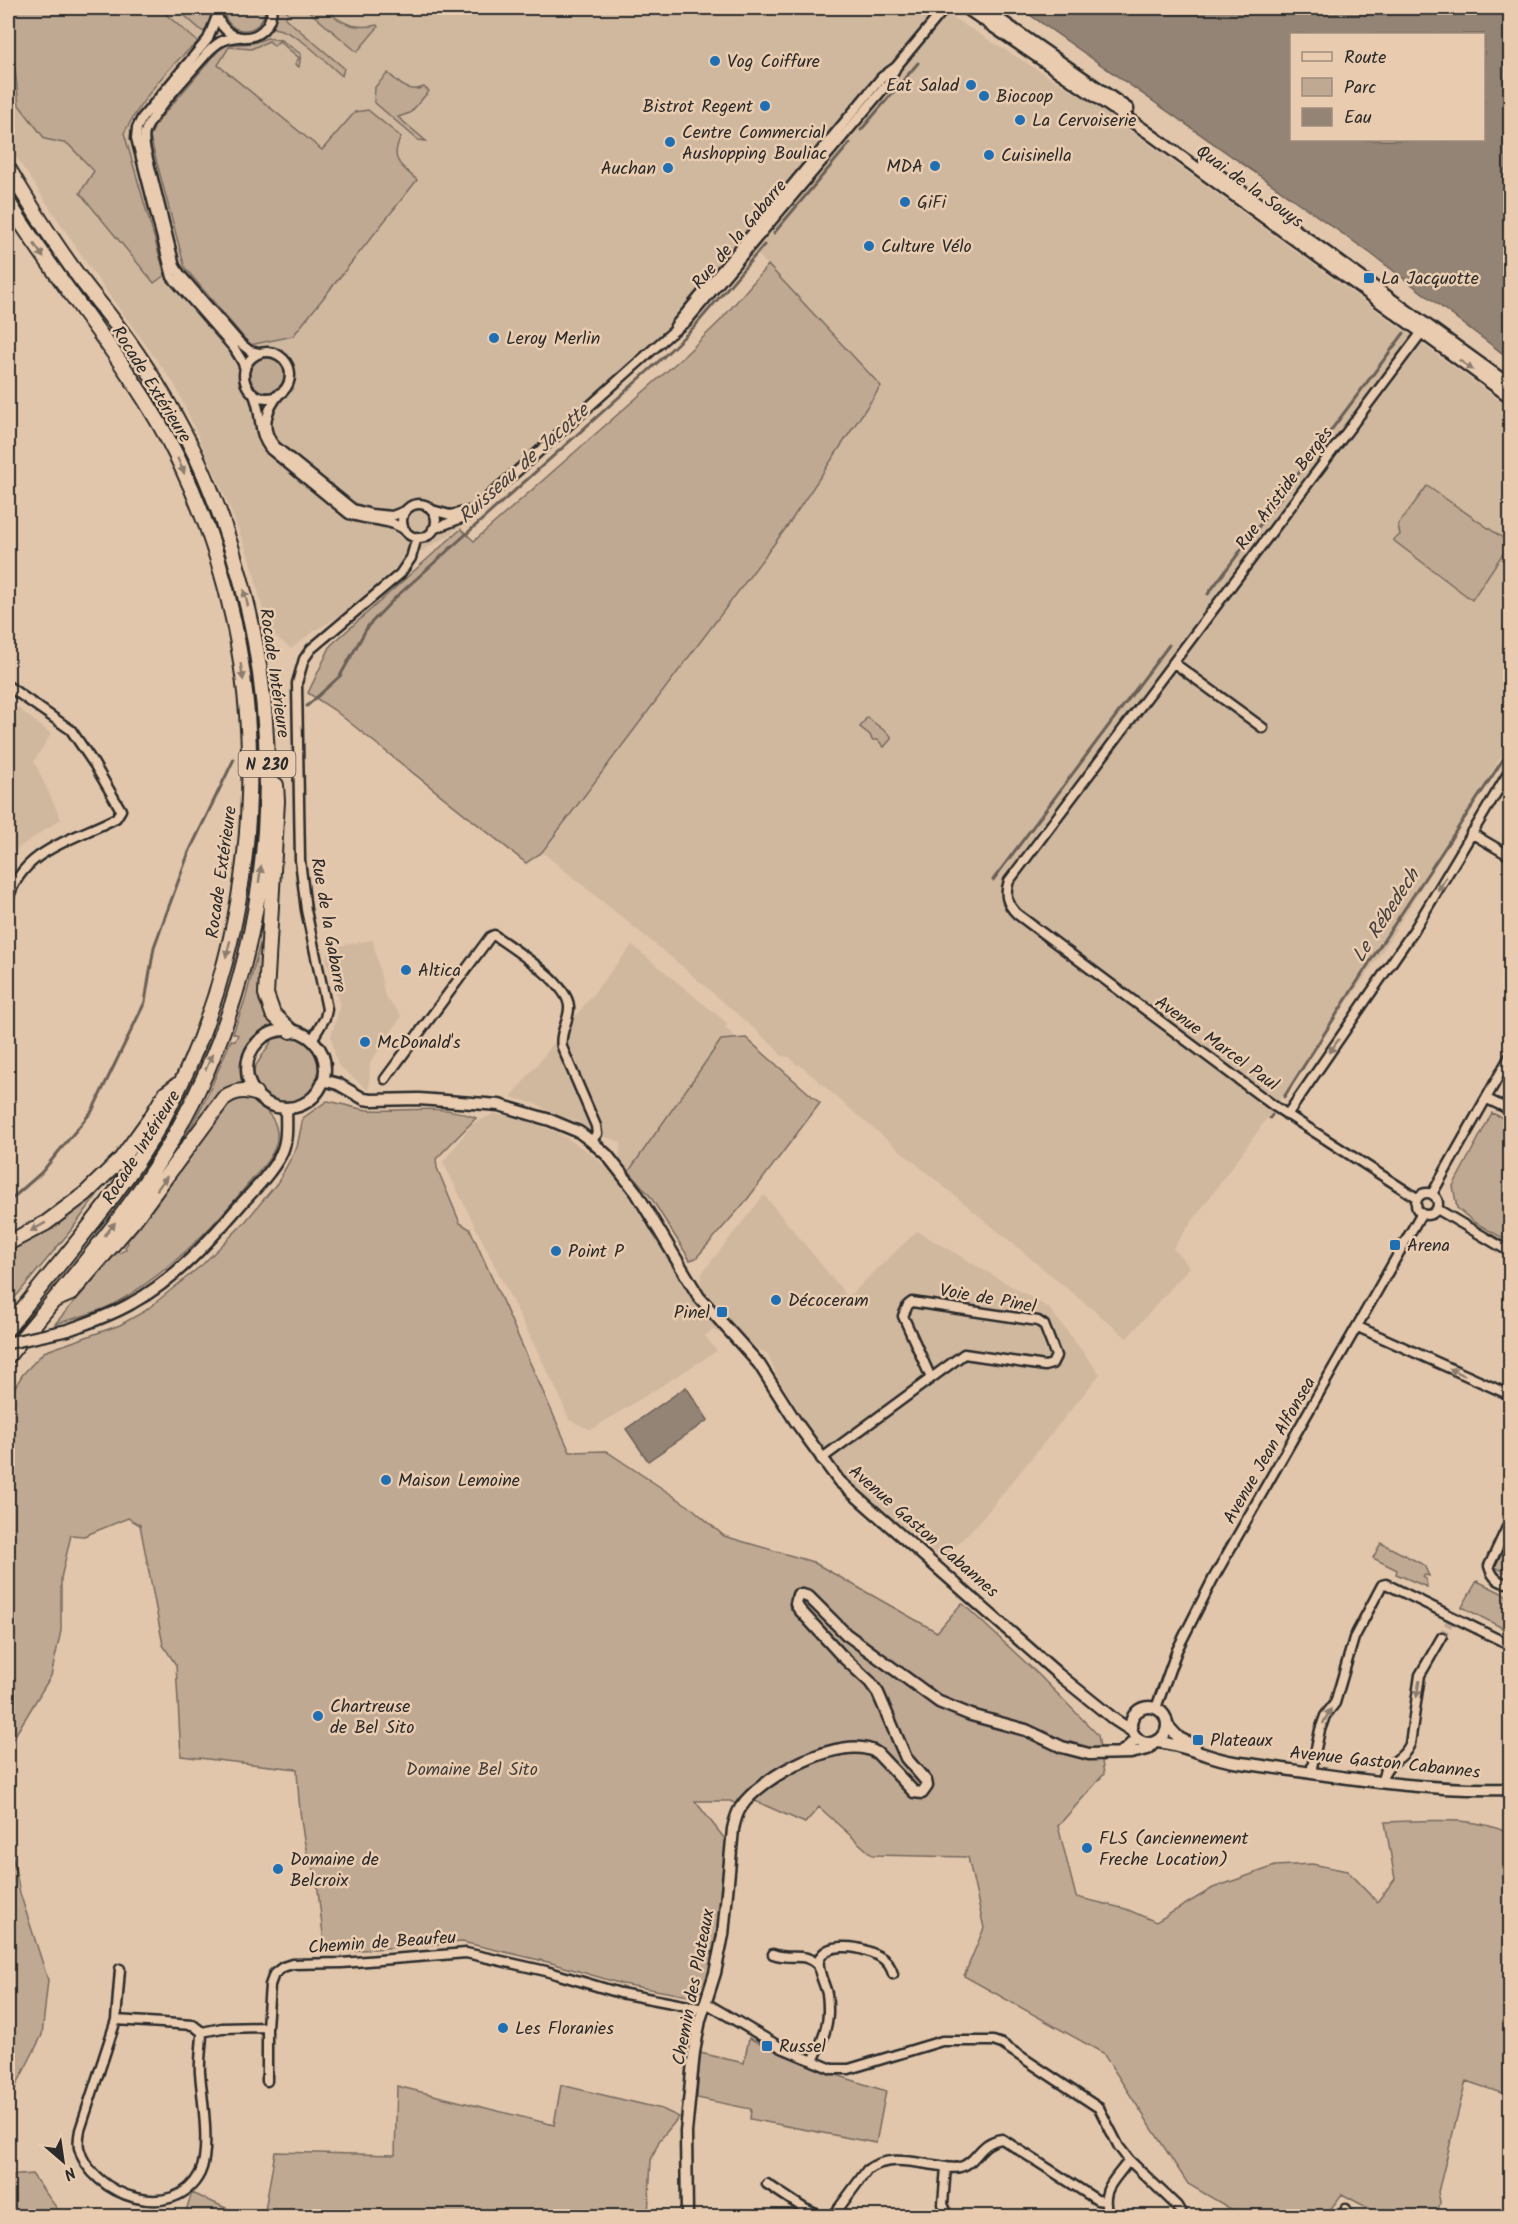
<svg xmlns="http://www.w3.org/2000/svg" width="1518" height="2224" font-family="Kalam,sans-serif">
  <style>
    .built { fill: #d0b89f }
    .green { fill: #c0a993; stroke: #766a5f; stroke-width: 1.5 }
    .water { fill: #948475; stroke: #6a6057; stroke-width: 1.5; fill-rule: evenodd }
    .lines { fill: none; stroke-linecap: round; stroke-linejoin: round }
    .stream { stroke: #6a6057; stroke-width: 3 }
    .ferry { stroke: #45413e; stroke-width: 1.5; stroke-dasharray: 8 6; stroke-linecap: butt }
    .minor-tunnel { stroke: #bda791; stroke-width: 8; stroke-dasharray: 8 4; stroke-linecap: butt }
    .minor-casing { stroke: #2b2b2b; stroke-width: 13 }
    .tertiary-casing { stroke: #2b2b2b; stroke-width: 15 }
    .secondary-casing { stroke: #2b2b2b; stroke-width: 15 }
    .trunk-casing { stroke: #2b2b2b; stroke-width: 18 }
    .minor { stroke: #e9ccb0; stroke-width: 8 }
    .tertiary { stroke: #e9ccb0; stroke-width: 10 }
    .secondary { stroke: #e9ccb0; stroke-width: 10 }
    .trunk { stroke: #e9ccb0; stroke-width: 14 }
    .tertiary-bridge-casing { stroke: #2b2b2b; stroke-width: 15; stroke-linecap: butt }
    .tertiary-bridge { stroke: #e9ccb0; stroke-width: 10 }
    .oneway { fill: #8a7c6e }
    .poi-dot { fill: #1f6fb2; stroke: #e9ccb0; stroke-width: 2 }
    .labels { text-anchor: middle; stroke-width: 5; stroke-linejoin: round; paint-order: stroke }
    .shield { fill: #e9ccb0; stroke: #645b53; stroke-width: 1.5 }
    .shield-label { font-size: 16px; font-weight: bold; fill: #2b2b2b }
    .poi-label { font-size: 18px; fill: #2b2b2b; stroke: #e9ccb0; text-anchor: start }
    .street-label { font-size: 18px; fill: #2b2b2b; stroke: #e9ccb0 }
    .park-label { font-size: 18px; fill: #413e3b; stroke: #e9ccb0 }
    .water-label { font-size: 20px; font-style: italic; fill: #45413e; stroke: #e9ccb0 }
  </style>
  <rect width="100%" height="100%" fill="#e1c6ab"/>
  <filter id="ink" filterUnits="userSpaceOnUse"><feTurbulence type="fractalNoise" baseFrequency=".0167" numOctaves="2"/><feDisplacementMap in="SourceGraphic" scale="12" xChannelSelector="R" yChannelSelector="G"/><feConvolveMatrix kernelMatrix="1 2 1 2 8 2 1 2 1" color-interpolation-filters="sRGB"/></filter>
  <g filter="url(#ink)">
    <!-- built -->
    <path class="built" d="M8 8H937L1097 106 1510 408V742L1382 952 1266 1120 1173 1248 1190 1267 1127 1338 850 1109 799 1064 797 1066 790 1057 781 1056 775 1047 684 968 542 852 786 528 881 385 744 240 650 346 559 440 450 535 402 562 342 615 314 631 291 649 267 629 252 565 225 496 175 385 96 277 8 145Z
      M8 700 51 734 34 761 61 819 8 855Z
      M373 940 385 996 402 1016 370 1063 369 1091 337 1064 331 1036 340 1006 326 958 332 947Z
      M632 945 728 1024 725 1027 735 1037 733 1040H721L629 1171 619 1157 621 1142 602 1136 601 1126H596L590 1131 576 1121 553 1114 539 1105 511 1097Z
      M494 1114 516 1117 559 1133 590 1153 613 1173 657 1236 688 1289 700 1283 702 1273 764 1195 848 1297 917 1231 1049 1308 1100 1374 982 1519 943 1559 850 1483 821 1447 778 1378 767 1353 713 1330 705 1336 717 1351 591 1430 569 1420 559 1395 443 1162 472 1124Z"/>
    <!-- green -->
    <path class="green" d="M8 8H148L163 12 198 42C167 67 143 98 124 133L165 275 154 283 80 193 94 171 68 144 45 139 19 105Z
      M176 8H211L212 24 208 31H202Z
      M223 8H265C263 37 226 38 223 8Z
      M278 8H286L288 14 285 18 344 68 342 76C322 59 299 32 273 28Z
      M305 8H325C339 23 356 30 377 25L378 27 357 52Z
      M267 38 281 40 301 54 299 67 295 64 299 58 279 41 274 46 269 41 251 49 229 47 218 65 322 150 355 112 368 110 401 137C389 160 401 166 417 180L293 336 250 345 185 268 150 137 156 123 219 50 227 45 253 43Z
      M388 73C399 83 408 94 424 87L429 91 410 113 398 117 426 141 418 140 374 102 375 87Z
      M768 265 881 386 786 528 542 852 526 863 334 710 308 693 331 645 461 529 474 541 684 356 720 321Z
      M250 375a17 17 0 1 1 34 0a17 17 0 1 1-34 0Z
      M1427 486 1510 543 1472 600 1393 540 1400 535 1398 525Z
      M867 717 891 736V739L884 747 878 740H872L870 735 860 727Z
      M265 925 258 990 259 1001 276 1024C251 1036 237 1057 245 1085L182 1144 208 1094 231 1040 235 1041 238 1035 233 1033 245 1000Z
      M291 1036C345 1054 309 1122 269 1097 258 1091 254 1081 253 1070L273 1039Z
      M746 1038 820 1103 746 1201 696 1258 690 1260 650 1196 629 1171 721 1040Z
      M251 1096C263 1109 278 1117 277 1137 277 1154 259 1171 249 1183 211 1230 166 1276 112 1305 94 1314 74 1318 55 1324L117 1252 120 1253 126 1249 125 1247 128 1243 127 1241 153 1209 229 1103 233 1099Z
      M327 1101C341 1103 355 1109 369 1110 405 1112 442 1103 476 1118L436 1159 437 1168 460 1223 470 1229 570 1452 606 1451 693 1509 724 1536 813 1562 937 1632 962 1603 1039 1675 1098 1735 1104 1774 1058 1826 1076 1897 1126 1909 1156 1922 1213 1888 1275 1866 1312 1864 1347 1871 1377 1902 1395 1879 1385 1822C1424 1821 1475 1815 1510 1834V2096L1466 2081 1438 2192 1440 2202 1437 2216H1381V2215L1342 2194 1327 2214 1316 2216H1243L1188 2184 1103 2053 964 1976 984 1928 968 1857 872 1855 819 1807 805 1823 753 1800 745 1808 730 1801H695L728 1843C724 1888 722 1948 704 1989L689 1996 622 1984 548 1962 462 1942 325 1953 316 1872C302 1859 298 1791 297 1769L181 1756 176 1665 163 1645 140 1525 128 1518 84 1536 71 1535 61 1578V1631L51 1676 8 1747V1398L23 1374 44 1352 120 1325 145 1311 203 1264 245 1222 278 1182 297 1147 303 1118Z
      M1492 1113 1510 1121V1242L1474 1222 1457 1208 1453 1186Z
      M112 1175 72 1229 8 1306V1250L17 1245Z
      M1510 1527V1574L1494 1567V1560Z
      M1381 1543 1424 1565 1429 1576 1425 1575 1423 1577 1426 1579 1427 1587 1396 1574 1397 1570 1373 1558Z
      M1477 1581 1510 1597V1632L1462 1607Z
      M8 1832 20 1893 48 1980 42 2035 8 2102Z
      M749 2038C793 2061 838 2076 886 2091L876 2143 750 2119 751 2109 697 2098 700 2053 744 2063Z
      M561 2085 662 2109 679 2117 659 2141 651 2160 648 2216H264L275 2152 395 2155 397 2086 554 2125Z
      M32 2174 58 2210 67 2216H8V2176Z
      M192 2193 244 2216H184Z"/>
    <!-- water -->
    <path class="water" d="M1020 8H1510V359L1370 253ZM1292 34H1484V140H1292Z
      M686 1387 708 1420 648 1461 626 1429Z"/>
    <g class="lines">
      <!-- stream -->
      <path class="stream" d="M861 130 918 63
        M774 233 850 143
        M1208 594 1404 333
        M307 706 340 676 368 626 396 597 657 363 694 327 764 245
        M993 880 1169 645
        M1284 1097 1380 946 1510 749
        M1270 1118 1272 1115
        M8 1202 41 1173 92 1111 145 1002 154 947 189 852 234 759"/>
      <!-- ferry -->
      <path class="ferry" d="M1499 8 1510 15"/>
      <!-- minor-tunnel -->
      <path class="minor-tunnel" d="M1442 1637 1450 1621"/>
      <!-- minor casing -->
      <g class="minor-casing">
        <path id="minor" d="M216 8C219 47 270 47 272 8
          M217 16 208 39 142 118 137 128 136 138 172 277 234 348 242 361 245 369
          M238 37C226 38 219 41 209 51 194 69 152 112 145 132 143 140 145 148 147 155L175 266 180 274 240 343 250 351 259 353
          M675 326 882 77 896 67
          M244 375a23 23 0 1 1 46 0a23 23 0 1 1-46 0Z
          M253 393C263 412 256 433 271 450L349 514C367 521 389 518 405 530
          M280 393C266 410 260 428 275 446L353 509 371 514 392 516 405 511
          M402 521a17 17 0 1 1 34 0a17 17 0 1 1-34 0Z
          M432 510 450 515 469 511
          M433 529 467 516 670 334 687 321 889 82 896 67 945 8
          M1174 663 1263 728
          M8 686 71 730 94 764 121 810 116 818C74 840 22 849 8 900
          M1471 833 1510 856
          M312 1040 325 1018 327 1009 306 910 300 860 297 683 304 659 311 649 400 574 411 558 417 537
          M385 1079 490 937 494 935C513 949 567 982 569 1006 570 1020 559 1032 562 1047L596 1126 597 1134 591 1141
          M1487 1099 1510 1110
          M1287 1115 1414 930 1510 770
          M1416 1204a11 11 0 1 1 22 0a11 11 0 1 1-22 0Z
          M1432 1194 1510 1056
          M1417 1198 1274 1106 1017 914C1007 904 1004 895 1009 881L1425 328
          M1437 1209 1510 1252
          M1358 1327 1510 1395
          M821 1459 964 1354 1045 1366 1052 1364 1056 1356 1044 1325 1038 1321 912 1302 908 1305 903 1316 931 1378
          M1510 1521 1489 1566C1492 1577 1499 1584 1510 1583
          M1156 1708 1177 1650 1213 1579 1421 1214
          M1311 1772 1320 1730 1325 1716 1335 1703 1354 1638 1382 1585 1386 1584 1510 1645
          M1382 1781C1385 1760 1403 1762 1410 1744L1420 1675 1442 1637
          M773 1954C791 1961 805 1951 818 1965
          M120 1969 116 2020 80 2130C79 2135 78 2142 79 2148 91 2196 175 2224 200 2173 211 2150 202 2098 200 2073 199 2059 202 2045 202 2032L222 2028 267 2027
          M706 2003 782 2048 832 2069H849L942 2041H993L1002 2044 1099 2108 1119 2147 1129 2160 1177 2206 1183 2216
          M116 2020 193 2025 202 2032
          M813 2061C820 2047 828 2028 828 2012 828 2006 828 2000 827 1994 825 1984 815 1967 820 1958 827 1943 855 1946 867 1951 880 1956 889 1960 893 1974
          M267 2081V2027L270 1985 274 1974 283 1967 292 1964 342 1963 466 1953 546 1971 620 1993 704 2009
          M946 2167 943 2204 948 2216
          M767 2184 805 2209 820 2216
          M833 2216 867 2170C888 2154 916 2163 941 2166 946 2167 954 2169 960 2167 977 2163 979 2142 1002 2139L1097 2200 1104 2201
          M1108 2216C1100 2188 1114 2182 1129 2160
          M1342 2216 1346 2209"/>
      </g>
      <!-- tertiary casing -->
      <g class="tertiary-casing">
        <path id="tertiary" d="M68 1330C90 1322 112 1315 132 1303 175 1280 209 1241 241 1204 255 1189 271 1173 281 1154 288 1140 286 1123 286 1108
          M1119 1753 1125 1750 1137 1738
          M687 2216 686 2132 694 2052 700 2020 715 1973 723 1935 733 1829C735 1821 736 1814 741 1807 760 1777 844 1732 877 1753L914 1792 922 1793 927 1786 926 1781 906 1758 878 1693 870 1682 841 1655 799 1609 796 1604 798 1595H803L809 1597 846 1634 939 1702 971 1715 1026 1730 1062 1747 1089 1754 1131 1753 1148 1749 1155 1742"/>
      </g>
      <!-- secondary casing -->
      <g class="secondary-casing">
        <path id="secondary" d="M966 8 1146 131 1510 397
          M983 8 1128 109
          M1204 164 1510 385
          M247 1069a39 39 0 1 1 78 0a39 39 0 1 1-78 0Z
          M323 1080 338 1084 364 1099 371 1100 419 1099 499 1105 550 1120 579 1132 591 1141 607 1155 636 1192 699 1297 759 1364 796 1422 839 1481 1058 1674 1115 1720 1132 1731
          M1131 1725a18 18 0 1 1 36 0a18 18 0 1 1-36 0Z
          M1167 1725 1179 1738 1195 1746
          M1155 1742C1181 1743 1207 1758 1234 1762 1325 1774 1418 1792 1510 1789"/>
      </g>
      <!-- trunk casing -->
      <g class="trunk-casing">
        <path id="trunk" d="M8 168C27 200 47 232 69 263 84 285 102 305 118 327 146 364 170 404 191 446 203 469 213 495 222 520 294 719 280 947 176 1133 130 1214 66 1284 8 1356
          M8 202C62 290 133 366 178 459 279 665 272 920 162 1121 120 1197 60 1260 8 1328
          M276 785 277 801 266 994 273 1014 291 1031
          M8 1243 46 1223 85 1194 121 1159 152 1116 165 1094 177 1085
          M57 1299 71 1293 134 1220 224 1098C234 1091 243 1089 255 1093"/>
      </g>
      <!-- minor -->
      <use href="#minor" class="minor"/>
      <!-- tertiary -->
      <use href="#tertiary" class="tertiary"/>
      <!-- secondary -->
      <use href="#secondary" class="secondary"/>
      <!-- trunk -->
      <use href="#trunk" class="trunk"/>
      <!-- tertiary-bridge casing -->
      <g class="tertiary-bridge-casing">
        <path id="tertiary-bridge" d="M8 1343 68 1330"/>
      </g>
      <!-- tertiary-bridge -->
      <use href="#tertiary-bridge" class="tertiary-bridge"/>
    </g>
    <!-- one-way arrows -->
    <defs><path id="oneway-solid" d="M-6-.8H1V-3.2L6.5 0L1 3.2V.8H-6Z" transform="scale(1.5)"/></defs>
    <g class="oneway">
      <use href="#oneway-solid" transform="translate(39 251) rotate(56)"/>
      <use href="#oneway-solid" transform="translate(1466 365) rotate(36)"/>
      <use href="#oneway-solid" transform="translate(181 466) rotate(66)"/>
      <use href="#oneway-solid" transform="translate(246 598) rotate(-104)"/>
      <use href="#oneway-solid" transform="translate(242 672) rotate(81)"/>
      <use href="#oneway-solid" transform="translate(260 874) rotate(-82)"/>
      <use href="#oneway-solid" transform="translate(1442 884) rotate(120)"/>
      <use href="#oneway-solid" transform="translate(228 949) rotate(104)"/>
      <use href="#oneway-solid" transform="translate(1334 1046) rotate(125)"/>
      <use href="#oneway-solid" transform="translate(209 1062) rotate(-66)"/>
      <use href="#oneway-solid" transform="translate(162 1183) rotate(-53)"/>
      <use href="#oneway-solid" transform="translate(38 1227) rotate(151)"/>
      <use href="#oneway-solid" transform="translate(110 1229) rotate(-52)"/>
      <use href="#oneway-solid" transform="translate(1457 1372) rotate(-156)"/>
      <use href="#oneway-solid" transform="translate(1418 1689) rotate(99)"/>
      <use href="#oneway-solid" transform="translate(1327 1716) rotate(-62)"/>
    </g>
  </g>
  <!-- markers -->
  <g class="poi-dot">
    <circle cx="715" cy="61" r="6"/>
    <circle cx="971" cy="85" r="6"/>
    <circle cx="984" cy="96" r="6"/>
    <circle cx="765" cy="106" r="6"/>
    <circle cx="1020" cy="120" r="6"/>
    <circle cx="670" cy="142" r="6"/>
    <circle cx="989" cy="155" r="6"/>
    <circle cx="935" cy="166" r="6"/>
    <circle cx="668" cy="168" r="6"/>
    <circle cx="905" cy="202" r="6"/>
    <circle cx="869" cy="246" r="6"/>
    <rect x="1363" y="272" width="12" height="12" rx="3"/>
    <circle cx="494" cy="338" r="6"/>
    <circle cx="406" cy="970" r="6"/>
    <circle cx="365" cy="1042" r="6"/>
    <rect x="1389" y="1239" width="12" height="12" rx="3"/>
    <circle cx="556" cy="1251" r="6"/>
    <circle cx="776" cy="1300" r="6"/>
    <rect x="716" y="1306" width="12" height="12" rx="3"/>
    <circle cx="386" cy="1480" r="6"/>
    <circle cx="318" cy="1716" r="6"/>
    <rect x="1192" y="1734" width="12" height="12" rx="3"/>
    <circle cx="1087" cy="1848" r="6"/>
    <circle cx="278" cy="1869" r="6"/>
    <circle cx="503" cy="2028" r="6"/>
    <rect x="761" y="2040" width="12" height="12" rx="3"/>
  </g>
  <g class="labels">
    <!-- shield labels -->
    <rect class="shield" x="238.5" y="751" width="57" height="26" rx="4.5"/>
    <g class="shield-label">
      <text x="267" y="770">N 230</text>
    </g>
    <!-- poi labels -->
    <g class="poi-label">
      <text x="727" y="67">Vog Coiffure</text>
      <text x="959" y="91" text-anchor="end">Eat Salad</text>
      <text x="996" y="102">Biocoop</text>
      <text x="753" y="112" text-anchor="end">Bistrot Regent</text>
      <text x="1032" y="126">La Cervoiserie</text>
      <text x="682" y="138">Centre Commercial<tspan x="682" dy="21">Aushopping Bouliac</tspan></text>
      <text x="1001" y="161">Cuisinella</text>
      <text x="923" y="172" text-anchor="end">MDA</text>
      <text x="656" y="174" text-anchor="end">Auchan</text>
      <text x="917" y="208">GiFi</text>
      <text x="881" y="252">Culture Vélo</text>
      <text x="1381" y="284">La Jacquotte</text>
      <text x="506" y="344">Leroy Merlin</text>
      <text x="418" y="976">Altica</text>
      <text x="377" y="1048">McDonald's</text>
      <text x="1407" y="1251">Arena</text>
      <text x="568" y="1257">Point P</text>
      <text x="788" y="1306">Décoceram</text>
      <text x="710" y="1318" text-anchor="end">Pinel</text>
      <text x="398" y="1486">Maison Lemoine</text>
      <text x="330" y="1712">Chartreuse<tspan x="330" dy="21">de Bel Sito</tspan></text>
      <text x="1210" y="1746">Plateaux</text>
      <text x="1099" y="1844">FLS (anciennement<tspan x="1099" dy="21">Freche Location)</tspan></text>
      <text x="290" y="1865">Domaine de<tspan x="290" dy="21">Belcroix</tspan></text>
      <text x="515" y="2034">Les Floranies</text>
      <text x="779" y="2052">Russel</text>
    </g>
    <!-- street labels -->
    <g class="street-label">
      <text transform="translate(1250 186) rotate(36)" y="6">Quai de la Souys</text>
      <text transform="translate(739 234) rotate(-50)" y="6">Rue de la Gabarre</text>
      <text transform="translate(152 384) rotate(58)" y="6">Rocade Extérieure</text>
      <text transform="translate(1284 488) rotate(-53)" y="6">Rue Aristide Bergès</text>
      <text transform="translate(275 673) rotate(82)" y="6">Rocade Intérieure</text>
      <text transform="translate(221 872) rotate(-82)" y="6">Rocade Extérieure</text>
      <text transform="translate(329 925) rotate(80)" y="6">Rue de la Gabarre</text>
      <text transform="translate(1217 1043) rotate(36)" y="6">Avenue Marcel Paul</text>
      <text transform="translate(141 1147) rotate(-58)" y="6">Rocade Intérieure</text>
      <text transform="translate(988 1298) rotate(10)" y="6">Voie de Pinel</text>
      <text transform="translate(1269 1450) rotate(-60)" y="6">Avenue Jean Alfonsea</text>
      <text transform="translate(924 1531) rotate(41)" y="6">Avenue Gaston Cabannes</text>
      <text transform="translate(1385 1762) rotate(6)" y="6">Avenue Gaston Cabannes</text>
      <text transform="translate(382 1942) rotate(-4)" y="6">Chemin de Beaufeu</text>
      <text transform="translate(693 1987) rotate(-79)" y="6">Chemin des Plateaux</text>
    </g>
    <!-- park labels -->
    <g class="park-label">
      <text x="472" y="1775">Domaine Bel Sito</text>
    </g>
    <!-- water labels -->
    <g class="water-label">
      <text transform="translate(523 463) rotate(-42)" y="7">Ruisseau de Jacotte</text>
      <text transform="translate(1385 915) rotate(-57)" y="7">Le Rébedech</text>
    </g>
  </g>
  <!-- margin -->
  <rect width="1518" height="2224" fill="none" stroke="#e9ccb0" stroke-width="30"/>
  <rect x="15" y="15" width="1488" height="2194" fill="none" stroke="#2b2b2b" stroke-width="2" filter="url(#ink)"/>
  <!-- legend -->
  <rect x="1290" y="33" width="195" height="108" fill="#e9ccb0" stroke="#9d8c7b" stroke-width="1.5"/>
  <rect x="1302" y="52" width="30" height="9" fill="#e9ccb0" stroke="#9d8c7b" stroke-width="1.5"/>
  <text x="1344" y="63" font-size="18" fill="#2b2b2b">Route</text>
  <rect x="1302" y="78" width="30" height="18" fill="#c0a993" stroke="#9d8c7b" stroke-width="1.5"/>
  <text x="1344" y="93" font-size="18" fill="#2b2b2b">Parc</text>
  <rect x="1302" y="108" width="30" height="18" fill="#948475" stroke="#9d8c7b" stroke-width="1.5"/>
  <text x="1344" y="123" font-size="18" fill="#2b2b2b">Eau</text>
  <!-- north arrow -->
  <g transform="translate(63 2161) rotate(151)" stroke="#e9ccb0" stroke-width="4.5" paint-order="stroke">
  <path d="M0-4.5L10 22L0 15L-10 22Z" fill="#2b2b2b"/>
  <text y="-9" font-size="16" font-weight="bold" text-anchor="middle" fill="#2b2b2b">N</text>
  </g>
</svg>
